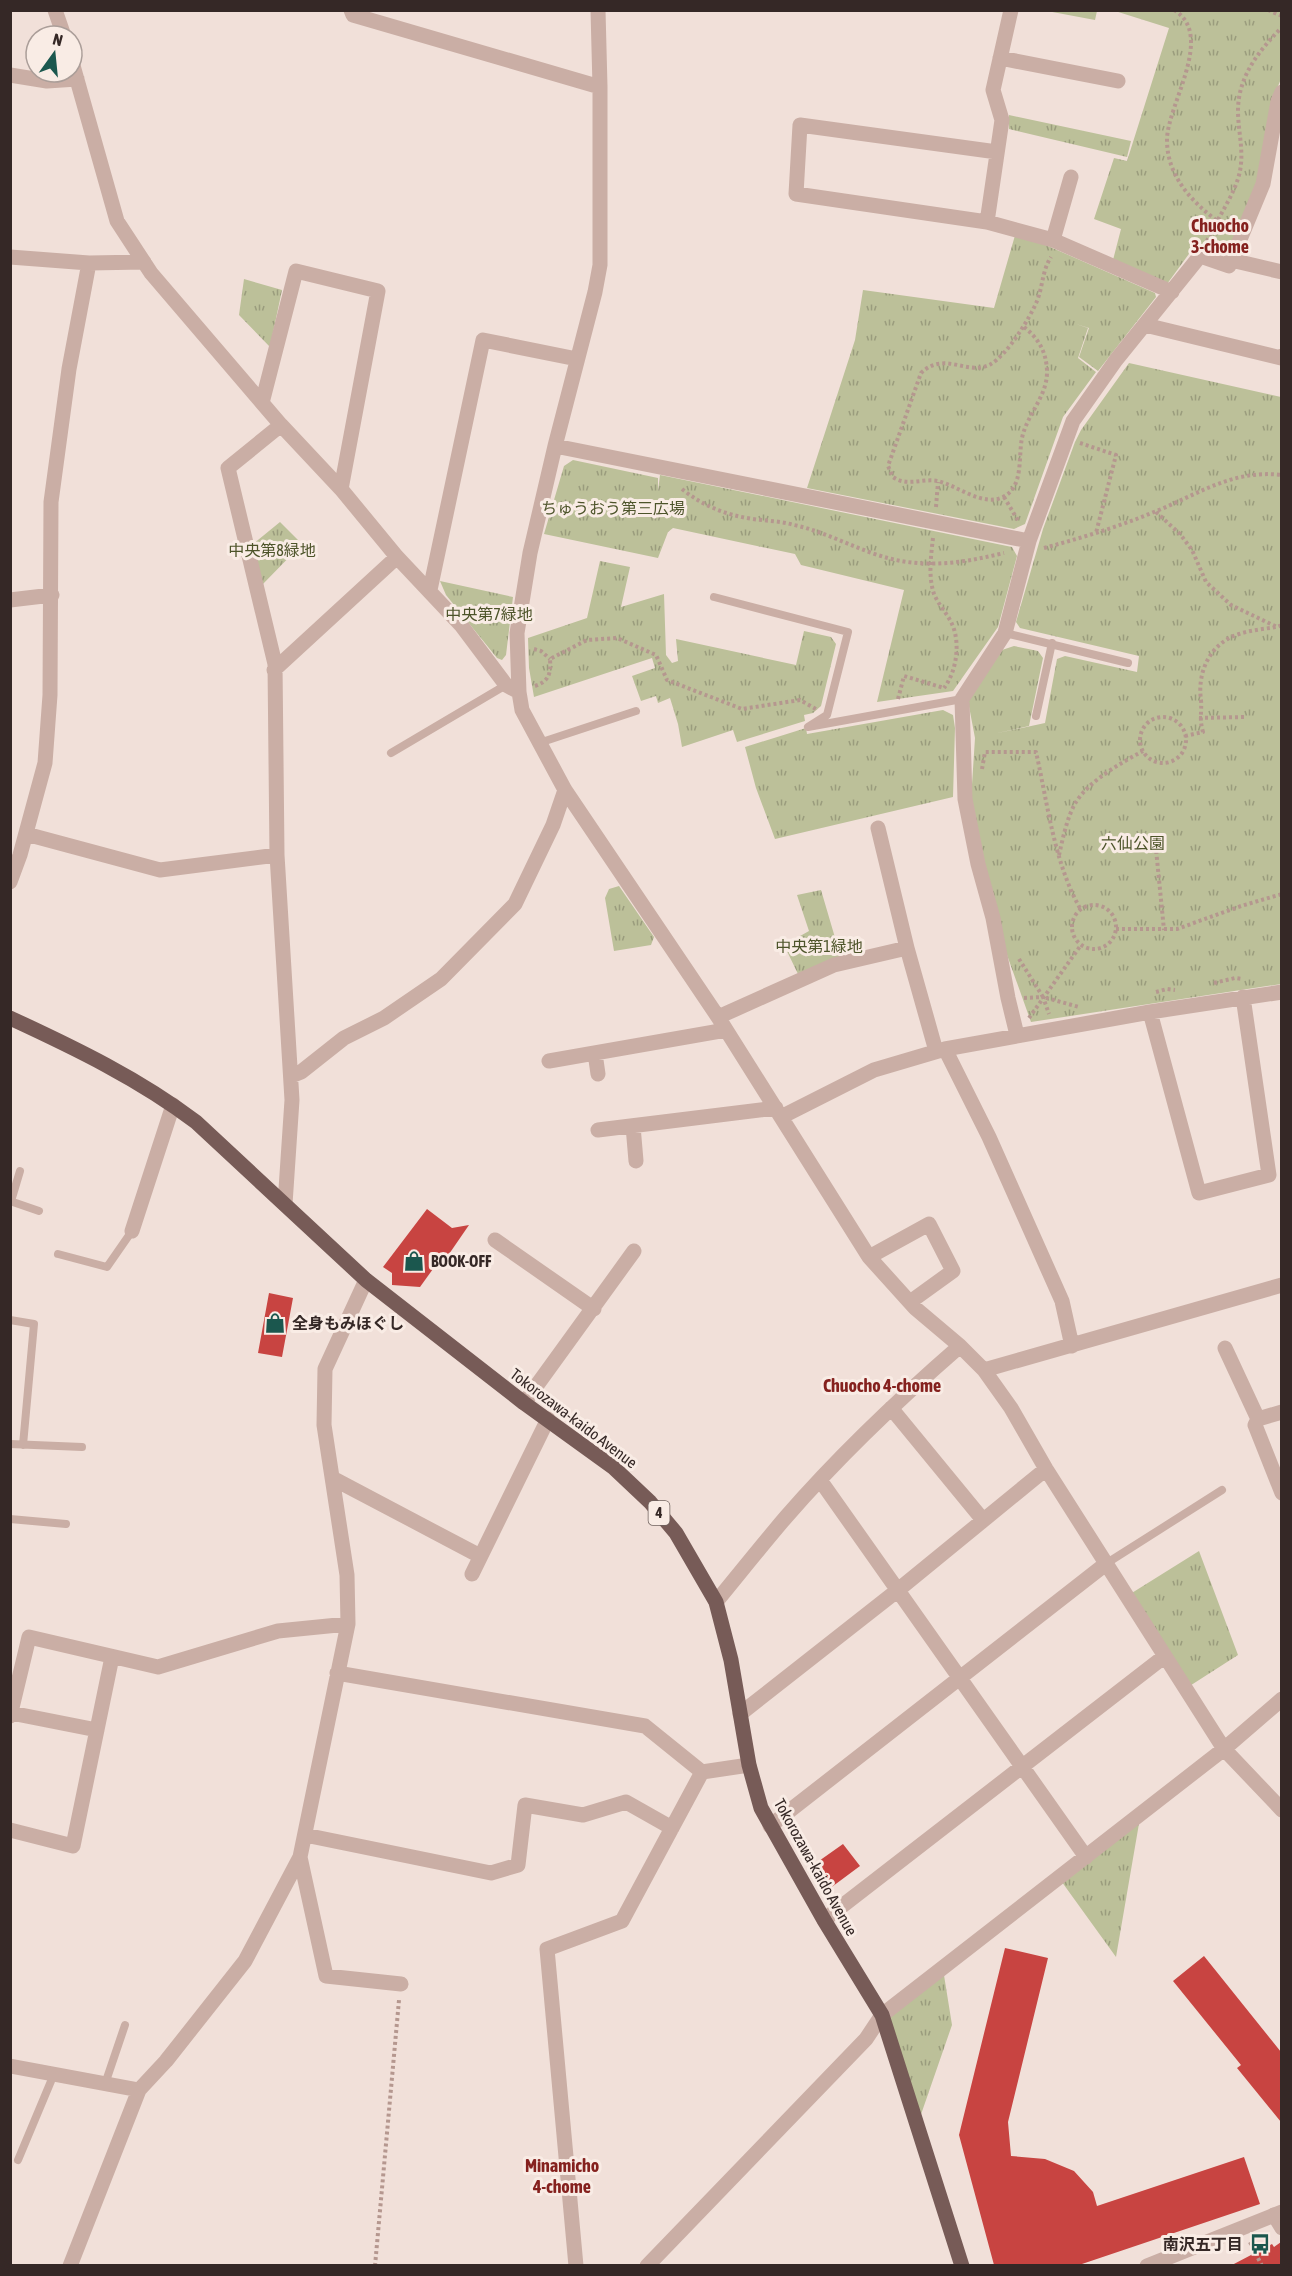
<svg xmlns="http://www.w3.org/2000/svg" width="1292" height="2276" font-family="'Asap Condensed','Noto Sans JP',sans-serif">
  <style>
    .park { fill: url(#park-tufts) }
    .building { fill: #c84441 }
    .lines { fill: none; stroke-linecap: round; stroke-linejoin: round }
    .path { stroke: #b5978f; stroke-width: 4; stroke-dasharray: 3 3; stroke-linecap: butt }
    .service { stroke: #caaea5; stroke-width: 8 }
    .minor { stroke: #caaea5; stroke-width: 15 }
    .tertiary { stroke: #caaea5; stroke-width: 15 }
    .primary { stroke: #775b57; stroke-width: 15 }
    .labels { text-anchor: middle; stroke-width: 6; stroke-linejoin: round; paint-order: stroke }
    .shield { fill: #f9ece5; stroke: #70635f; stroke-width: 1.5 }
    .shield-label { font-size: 15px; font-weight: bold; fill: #352826 }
    .park-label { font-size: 16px; fill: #4d542a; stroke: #f9ece5 }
    .poi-label { font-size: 16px; font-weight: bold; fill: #352826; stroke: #f9ece5; text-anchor: start }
    .street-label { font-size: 16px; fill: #352826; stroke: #f9ece5 }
    .neighbourhood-label { font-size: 18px; font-weight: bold; fill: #85211e; stroke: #f9ece5 }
  </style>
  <defs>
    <pattern id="park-tufts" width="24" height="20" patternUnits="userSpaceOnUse" patternTransform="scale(1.5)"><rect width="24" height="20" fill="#bcc099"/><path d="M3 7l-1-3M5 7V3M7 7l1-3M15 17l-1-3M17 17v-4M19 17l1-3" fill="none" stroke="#9a9c7d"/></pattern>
  </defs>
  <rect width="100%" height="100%" fill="#f1e0d9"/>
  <!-- park -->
  <path class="park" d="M1047 11H1097L1095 20Z
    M1115 11H1281V79L1273 98 1263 165 1228 256 1194 247 1167 284 1113 260 1121 229 1094 219 1114 158 1127 161 1169 28Z
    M1009 115 1131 141 1127 157 1009 129Z
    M1016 232 1155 293 1156 297 1098 371 1079 357 1089 328 1076 324 1088 328 1078 358 1096 372 1063 417 1025 524 1014 529 807 488 855 340 863 290 994 308Z
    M244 279 282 290 270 347 239 315Z
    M1129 363 1281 397V984L1031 1022 997 927 971 800 975 738 968 701 1002 650 1014 646 1038 651 1043 658 1029 726 993 734 1045 723 1057 659 1065 656 1137 672 1139 656 1020 628 1016 622 1043 529 1075 442 1081 430Z
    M573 460 658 478V491L660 475 1012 547 1017 556 998 627 953 691 877 702 904 590 801 565 795 554 673 528 668 532 658 558 544 534 564 466Z
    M280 522 302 544 262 585 253 544Z
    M600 561 630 567 621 607 664 594 666 655 672 663 678 661 676 639 796 665 804 631 831 637 836 644 821 706 813 713 804 715 805 721 737 742 733 730 682 747 678 724 670 698 658 703 656 696 641 701 632 676 655 668 652 658 534 697 529 668 528 638 587 618Z
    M440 581 513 597 506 655 502 660 497 658 446 595Z
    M943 710 953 715 955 728 953 797 775 839 756 788 745 747 806 728 807 734Z
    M619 886 654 937 651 945 614 951 605 898 609 889Z
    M821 890 841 958 798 974 784 945 809 931 797 895Z
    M1199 1551 1238 1655 1185 1689 1127 1596Z
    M1141 1812 1116 1957 1059 1878Z
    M943 1969 952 2025 917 2126 882 2015Z"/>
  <!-- building -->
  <path class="building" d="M427 1209 452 1228 469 1225 447 1257 443 1255 420 1287 392 1285V1273L383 1267Z
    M269 1293 293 1298 282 1357 258 1353Z
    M843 1844 860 1866 825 1892 809 1868Z
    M1005 1948 1048 1958 1008 2122 1011 2156 1045 2159 1074 2171 1093 2192 1097 2206 1244 2157 1260 2204 1079 2265H994L959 2135Z
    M1204 1956 1281 2052V2122L1237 2068 1241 2065 1173 1981Z
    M1281 2242V2265H1232L1272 2244 1274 2247Z"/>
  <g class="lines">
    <!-- path -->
    <path class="path" d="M1174 10C1216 35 1167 105 1167 140 1167 175 1190 200 1216 220
      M1268 10 1282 16
      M1207 241C1217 218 1235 195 1240 171 1244 150 1238 131 1238 111 1238 76 1259 51 1282 27
      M1024 327C1038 338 1046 351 1047 370 1048 396 1027 414 1022 438 1018 457 1024 487 1003 497 983 507 958 486 938 481 922 478 907 487 893 477L888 466 921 373C945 350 968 377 991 364 1007 355 1030 318 1037 301 1043 286 1042 271 1051 257
      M1080 443 1116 455 1096 533
      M682 489C703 506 726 515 753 519 767 521 781 521 794 525 822 531 846 544 872 553 918 570 958 564 1004 553
      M1004 497 1019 522
      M936 507 938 482
      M1156 512 1180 534 1192 550 1206 582 1231 605 1277 627 1282 625
      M933 538C931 556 928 576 934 594 938 604 946 612 951 622 961 641 957 671 944 688
      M1044 548C1081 538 1118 527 1154 512 1197 495 1232 469 1282 475
      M534 649 541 651 550 659
      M535 686C549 681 551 674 550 659L587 640 617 638 656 655 667 680 742 709 800 700 816 709
      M898 699 904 676 944 688
      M1140 740a23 23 0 1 1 46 0a23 23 0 1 1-46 0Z
      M1199 718 1244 717
      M1185 736 1203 732C1199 718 1202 713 1201 700 1197 672 1210 643 1239 634 1251 630 1264 629 1276 627
      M982 769 985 752H1036C1048 805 1054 863 1081 910
      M1155 839 1164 930
      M1059 855C1063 838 1067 817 1076 802 1090 780 1121 763 1143 751
      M1072 927a22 22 0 1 1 44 0a22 22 0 1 1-44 0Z
      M1116 929H1177L1241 906 1282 894
      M1019 959 1043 997 1079 1007
      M1214 983 1235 978 1242 979
      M1156 992 1167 989 1175 990
      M1024 998 1043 997 1049 1014
      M1029 1018 1081 945
      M1250 2242 1262 2266
      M375 2266 399 2000"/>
    <!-- service -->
    <path class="service" d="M714 597 848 632 827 715 808 727 962 699
      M1005 633 1128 663
      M1036 716 1052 643
      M539 743 636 711
      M391 753 506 685
      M10 1201 39 1211
      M11 1201 20 1171
      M58 1254 107 1267 132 1231
      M10 1320 34 1324 23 1445
      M10 1444 82 1447
      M10 1519 66 1524
      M1107 1563 1222 1490
      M105 2084 125 2025
      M18 2160 54 2074"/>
    <!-- minor -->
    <path class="minor" d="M55 10 64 36
      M351 10 353 15 600 87
      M598 10 600 87V265L595 292 555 446 530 553 517 633 519 692 522 710 565 790 718 1017 869 1257 915 1308 960 1346 984 1370 1011 1408 1046 1469 1224 1749 1282 1810
      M1000 58 1118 81
      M72 62 117 221 151 273 281 425 228 468 275 664 277 855 292 1100 285 1204
      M10 75 47 81 77 79
      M997 152 800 125 796 194 987 222 1053 240 1172 292
      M987 222 1002 120 993 90 1011 10
      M1053 240 1071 177
      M10 257 89 263 144 262
      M1231 260 1282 272
      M1145 325 1281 358 1282 356
      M262 403 296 271 378 291 341 489
      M281 425 341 489 397 557 461 625 506 685 519 692
      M555 446 1029 541
      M430 590 483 340 577 359
      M10 600 52 595
      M274 670 397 557
      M878 828 907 948 936 1051
      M26 834 160 870 277 855
      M10 882 20 855 45 763 50 695 51 502 69 369 89 263
      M1150 1012 1199 1193 1269 1175 1243 997
      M718 1017 834 965 907 948
      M1017 1035 1008 998 993 918 978 864 965 799 962 699 1005 633 1029 541 1073 421 1116 360 1200 256 1229 266 1263 184 1278 101 1282 92
      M945 1049 989 1137 1062 1301 1072 1346
      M595 1053 598 1074
      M549 1061 726 1030
      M291 1076 301 1072 344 1038 384 1018 441 979 515 904 553 825 565 790
      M781 1117 874 1070 945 1049 1150 1012 1282 992
      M633 1126 636 1161
      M598 1130 776 1108
      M132 1231 173 1105
      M495 1240 594 1309
      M869 1257 929 1224 953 1271 910 1302
      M1225 1348 1258 1419 1255 1425 1282 1493
      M984 1370 1282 1285
      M524 1403 634 1251
      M891 1408 983 1520
      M1258 1419 1282 1412
      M334 1479 480 1556
      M820 1480 1086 1857
      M472 1574 548 1419
      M716 1602C739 1574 762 1545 786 1517 839 1456 899 1399 960 1346
      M337 1673 645 1726 702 1772
      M11 1713 97 1730
      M740 1714 898 1590 1046 1469
      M10 1716 29 1637 158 1667 278 1631 348 1624
      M770 1826 1107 1563
      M10 1830 73 1846 112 1657
      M305 1835 491 1873 518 1865 525 1805 583 1815 626 1802 672 1828
      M300 1857 326 1976 401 1984
      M824 1920 1165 1656
      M10 2066 139 2090
      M1274 2215 1282 2228
      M70 2266 139 2090 166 2061 245 1961 300 1857 348 1624 347 1575 324 1425 325 1369 366 1280
      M576 2266 547 1949 622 1921 702 1772 749 1765
      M647 2266 866 2039 882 2015 1224 1749 1282 1699"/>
    <!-- tertiary -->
    <path class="tertiary" d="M1147 2266 1282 2212"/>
    <!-- primary -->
    <path class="primary" d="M10 1018C75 1048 139 1079 196 1122L366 1280 524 1403 614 1468 650 1502 676 1533 716 1602 731 1660 749 1765 761 1808 824 1920 882 2015 962 2266"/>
  </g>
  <!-- icons -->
  <defs>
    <g id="shop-bare" transform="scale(1.62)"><path d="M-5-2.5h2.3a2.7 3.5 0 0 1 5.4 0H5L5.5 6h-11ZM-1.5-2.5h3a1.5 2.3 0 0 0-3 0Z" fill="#1b574e" stroke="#f9ece5" stroke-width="2.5" paint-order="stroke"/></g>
    <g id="bus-bare" transform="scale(1.62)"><path d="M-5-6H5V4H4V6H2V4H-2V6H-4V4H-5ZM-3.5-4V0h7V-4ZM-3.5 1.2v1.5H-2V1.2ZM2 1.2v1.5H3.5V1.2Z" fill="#1b574e" stroke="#f9ece5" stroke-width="2.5" paint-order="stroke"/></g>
  </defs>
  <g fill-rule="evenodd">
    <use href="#shop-bare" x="414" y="1261"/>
    <use href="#shop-bare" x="275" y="1323"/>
    <use href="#bus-bare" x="1260" y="2244"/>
  </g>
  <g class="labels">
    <!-- shield labels -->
    <rect class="shield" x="648.5" y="1501" width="21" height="24" rx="4.5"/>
    <g class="shield-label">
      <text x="659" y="1518">4</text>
    </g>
    <!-- park labels -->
    <g class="park-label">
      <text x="613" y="514">ちゅうおう第三広場</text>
      <text x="272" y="556">中央第8緑地</text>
      <text x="489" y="620">中央第7緑地</text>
      <text x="1133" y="849">六仙公園</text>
      <text x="819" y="952">中央第1緑地</text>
    </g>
    <!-- poi labels -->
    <g class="poi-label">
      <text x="431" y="1267">BOOK-OFF</text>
      <text x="292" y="1329">全身もみほぐし</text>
      <text x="1243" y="2250" text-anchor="end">南沢五丁目</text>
    </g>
    <!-- street labels -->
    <g class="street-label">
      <text transform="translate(574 1418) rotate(37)" y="6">Tokorozawa-kaido Avenue</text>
      <text transform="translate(816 1867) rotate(61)" y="6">Tokorozawa-kaido Avenue</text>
    </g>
    <!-- neighbourhood labels -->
    <g class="neighbourhood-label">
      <text x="1220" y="232">Chuocho<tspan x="1220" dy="21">3-chome</tspan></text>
      <text x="882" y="1392">Chuocho 4-chome</text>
      <text x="562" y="2172">Minamicho<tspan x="562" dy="21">4-chome</tspan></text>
    </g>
  </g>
  <!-- border -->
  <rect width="1292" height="2276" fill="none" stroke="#352826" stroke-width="24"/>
  <!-- north arrow -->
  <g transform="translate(54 54) rotate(15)"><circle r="28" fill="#f9ece5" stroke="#ab9e99" stroke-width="1.5"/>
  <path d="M0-4.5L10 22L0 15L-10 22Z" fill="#1b574e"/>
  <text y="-9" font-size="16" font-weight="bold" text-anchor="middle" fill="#352826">N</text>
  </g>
</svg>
